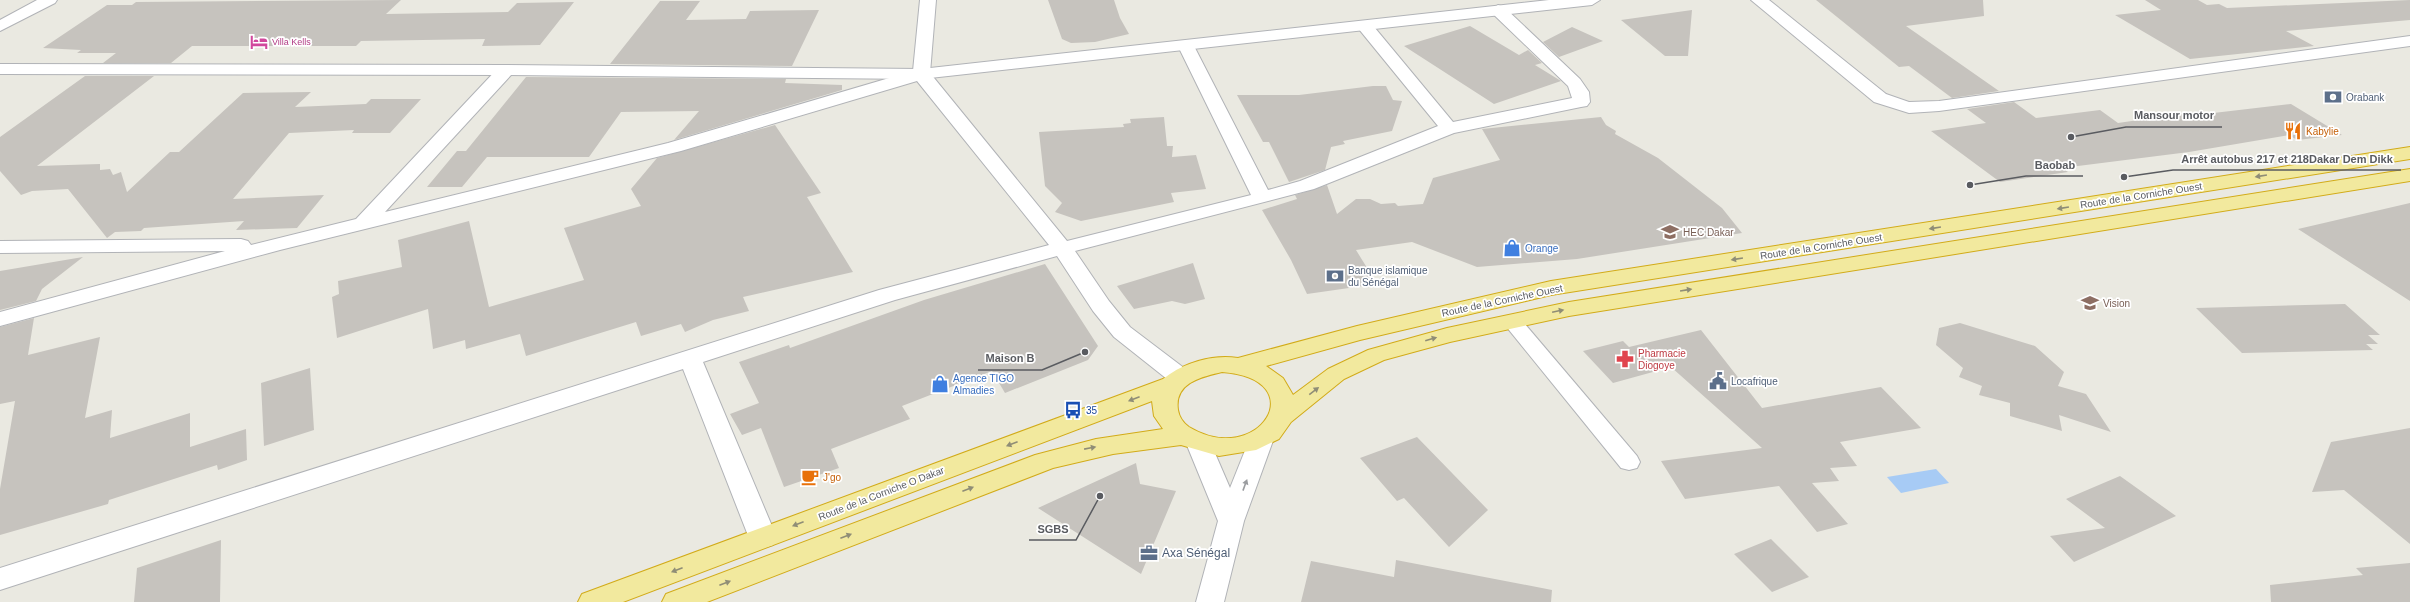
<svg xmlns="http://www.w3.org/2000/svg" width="2410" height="602" font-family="Helvetica,sans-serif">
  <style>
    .water { fill: #a7cbf5 }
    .building { fill: #c6c3be }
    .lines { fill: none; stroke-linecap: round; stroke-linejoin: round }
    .service-casing { stroke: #b1b3b7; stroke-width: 2 }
    .minor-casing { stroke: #b1b3b7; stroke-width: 2 }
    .tertiary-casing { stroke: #b1b3b7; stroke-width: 2 }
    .trunk-casing { stroke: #d2ab19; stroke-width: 2 }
    .service { fill: #fff; fill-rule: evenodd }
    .minor { fill: #fff; fill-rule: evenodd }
    .tertiary { fill: #fff; fill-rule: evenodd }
    .trunk { fill: #f2e99e; fill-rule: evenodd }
    .oneway { fill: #8f8d76 }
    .oneway2 { fill: #9b9da0 }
    .labels { text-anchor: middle; stroke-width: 3.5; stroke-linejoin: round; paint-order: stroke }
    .far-hotel-label { font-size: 9px; fill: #b23c85; stroke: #fff; text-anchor: start }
    .service-label { font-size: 10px; fill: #4e5e75; stroke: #fff; text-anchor: start }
    .food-label { font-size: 10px; fill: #c56008; stroke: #fff; text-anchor: start }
    .street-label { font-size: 10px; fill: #595b60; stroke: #fff }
    .education-label { font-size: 10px; fill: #785e54; stroke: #fff; text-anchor: start }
    .shop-label { font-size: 10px; fill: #366cbe; stroke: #fff; text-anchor: start }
    .health-label { font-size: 10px; fill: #be3a42; stroke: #fff; text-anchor: start }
    .transit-label { font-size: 10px; fill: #164399; stroke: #fff; text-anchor: start }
    .near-service-label { font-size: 12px; fill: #4e5e75; stroke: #fff; text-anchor: start }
    .leader { fill: none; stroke: #595b60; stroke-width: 1.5 }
    .callout-dot { fill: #595b60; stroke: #fff; stroke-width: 1.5 }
    .callout-label { font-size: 11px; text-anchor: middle; font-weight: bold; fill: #595b60; stroke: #fff; stroke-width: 3.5; stroke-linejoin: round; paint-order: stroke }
  </style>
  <rect width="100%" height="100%" fill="#eae9e1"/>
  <!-- water -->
  <path class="water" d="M1936 469 1949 483 1901 493 1887 477Z"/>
  <!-- building -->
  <path class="building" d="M401 0 386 14 508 12 517 3 574 2 540 45 482 46 485 39 361 41 356 46H192L171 63H103L116 53H77L81 50 43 48 107 5H132L136 2Z
    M1048 0H1114L1120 18 1129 34 1095 42 1071 43 1062 39Z
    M1816 0H1983L1984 16 1906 26 1999 91 1952 98 1909 66 1899 67Z
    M2145 0H2198L2207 5 2219 4 2227 8 2410 0V20L2286 31 2314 46 2190 59 2115 15 2161 10Z
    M660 1H700L686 20 746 19 750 11 819 10 792 66 610 64Z
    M1692 10 1688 56H1665L1621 20Z
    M1470 26 1519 55 1528 50 1542 63 1535 65 1561 81 1494 104 1404 46Z
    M1572 27 1603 41 1559 57 1543 42Z
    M85 76H154L37 166 100 164V170L110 169 113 175 121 172 127 192 170 152H179L243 93 311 92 295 107 366 104 371 99H421L390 133H352L354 130 289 133 233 199 324 195 297 228 236 230 244 221 144 228 141 231 115 232 107 238 68 189 32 191 21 195 0 171V137Z
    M526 77 786 79 785 83 842 85V90L674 140 699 111 621 112 589 157H487L462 187H427L457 151H466Z
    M1373 86H1386L1393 100 1402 101 1392 131 1343 141 1345 144 1331 147 1325 170 1289 182 1269 142H1263L1237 95H1299Z
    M2014 102 2036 118 2100 110 2118 123 2201 111 2205 114 2291 104 2342 135 2297 140 2289 135 2189 152 2062 168 2068 172 2000 182 1931 131 1986 123 1967 109Z
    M1164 117 1167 146H1173L1172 157 1196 155 1206 189 1171 193 1174 202 1081 221 1055 212 1062 203 1045 186 1039 132 1124 127 1123 124 1131 123 1130 119Z
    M1601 117 1606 125 1616 131 1615 134 1658 158 1722 208 1742 233 1577 259 1477 267 1412 242 1356 250 1377 284 1307 294 1291 260 1262 210 1297 199 1295 195 1327 185 1337 214 1356 199H1370L1381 204 1395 203 1398 206 1423 204 1433 178 1500 160 1482 129Z
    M775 125 821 193 807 197 853 272 743 297 749 311 713 320 685 332 681 324 641 336 636 322 526 356 520 334 466 349 465 340 433 349 428 309 337 338 332 297 339 294 338 281 402 267 398 240 469 221 489 307 584 280 564 228 641 206 631 189 657 158Z
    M2410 203V301L2298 229Z
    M83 257 42 289 36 301 0 310V271Z
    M1193 263 1205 299 1185 304 1172 301 1134 309 1117 286Z
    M1045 264 1098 346 1088 360 1005 393 992 371 902 406 910 419 831 449 839 468 784 487 761 428 742 435 730 414 759 403 739 362 789 345 790 348 924 300Z
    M2345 304 2380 335H2368L2378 344H2366L2373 350 2242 353 2196 308Z
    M34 318 28 355 100 337 85 418 112 410 110 438 190 413V447L246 429 247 460 218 470 217 465 109 500 108 504 0 535V489L15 401 0 404V327Z
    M1960 323 2035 346 2064 372 2058 386 2086 394 2111 432 2059 415 2062 431 2010 416V403L1979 395 1982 386 1959 377 1963 368 1936 345 1939 328Z
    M1701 330 1762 408 1881 387 1921 428 1840 442 1857 466 1830 468 1839 481 1812 483 1848 524 1817 532 1779 486 1685 499 1661 461 1762 448 1671 367 1613 383 1583 351 1623 341 1629 347Z
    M310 368 314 430 264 446 261 383Z
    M2410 428V544L2344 490 2312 492 2331 442Z
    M1417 437 1488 510 1449 547 1404 498 1397 501 1360 458Z
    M1136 463 1140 484 1176 491 1141 574 1038 508Z
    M2120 476 2176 516 2074 562 2050 536 2105 528 2066 499Z
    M1771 539 1809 577 1772 592 1734 554Z
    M221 540 220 602H134L137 568Z
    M1396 560 1552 590 1551 602H1301L1311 561 1394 577Z
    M2410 563V602H2271L2270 585 2363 575 2356 568Z"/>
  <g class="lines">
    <!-- service casing -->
    <g class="service-casing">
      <path id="service" d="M1512 315 1519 317 1637 456 1640 462 1637 468 1629 470 1621 468 1505 325 1502 321 1505 317Z"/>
    </g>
    <!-- minor casing -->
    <g class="minor-casing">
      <path id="minor" d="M37 0H57L55 3 0 31V20Z
        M920 0H936L930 73 1067 241 1251 195 1178 46 1180 42H1192L1194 46 1268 190 1300 181 1438 126 1358 28 1356 25 1358 22H1370L1453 122 1572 98 1568 86 1492 13 1490 10 1498 5 1504 7 1580 79 1589 92 1590 102 1587 106 1581 107 1454 133 1314 189 1075 251 1109 301 1130 327 1188 371 1192 377 1188 383 1180 385 1172 383 1114 337 1093 311 1057 256 895 300 703 362 777 538 773 545 763 548 753 545 749 538 683 369 0 590V568L879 290 1049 245 917 81 681 151 280 250 0 326V312L225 251 0 253V241L241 239 248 241 251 245 356 219 500 66H512L515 70 512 74 385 212 668 143 913 71Z
        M1751 0H1769L1886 94 1909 102 1939 101 2410 36V46L1939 111 1909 113 1874 102Z"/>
    </g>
    <!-- tertiary casing -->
    <g class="tertiary-casing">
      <path id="tertiary" d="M1549 0H1600L1592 5 921 79 506 75 0 74V64L506 65 921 69Z
        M1262 429 1271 432 1274 438 1244 521 1224 602H1196L1218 521 1186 443 1190 437 1199 434 1208 437 1230 488 1250 438 1253 432Z"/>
    </g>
    <!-- trunk casing -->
    <g class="trunk-casing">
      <path id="trunk" d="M2410 147V159L1551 295 1360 340 1266 366 1283 378 1293 395 1328 369 1368 350 1447 328 1569 302 2410 169V181L1569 316 1450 342 1384 360 1344 379 1291 422 1279 439 1256 450 1219 456 1181 445 1113 454 1053 468 707 602H662L666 594 1035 455 1096 439 1163 429 1154 416 1152 401 623 602H578L582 594 1163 379C1183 363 1212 354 1238 358L1357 326 1551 281ZM1222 372C1315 379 1259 469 1189 427 1183 423 1179 416 1178 410 1174 383 1201 377 1222 372Z"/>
    </g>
    <!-- service -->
    <use href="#service" class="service"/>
    <!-- minor -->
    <use href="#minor" class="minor"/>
    <!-- tertiary -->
    <use href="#tertiary" class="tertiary"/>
    <!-- trunk -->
    <use href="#trunk" class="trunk"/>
  </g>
  <!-- one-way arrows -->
  <defs><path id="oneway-solid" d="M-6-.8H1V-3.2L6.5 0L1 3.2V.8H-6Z"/></defs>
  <g class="oneway">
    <use href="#oneway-solid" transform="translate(2261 176) rotate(171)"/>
    <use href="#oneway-solid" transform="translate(2063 208) rotate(171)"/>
    <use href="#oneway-solid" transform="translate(1935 228) rotate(171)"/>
    <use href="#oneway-solid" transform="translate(1737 259) rotate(171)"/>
    <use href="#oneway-solid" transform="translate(1686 290) rotate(-9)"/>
    <use href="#oneway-solid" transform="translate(1558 311) rotate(-12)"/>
    <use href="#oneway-solid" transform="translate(1431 339) rotate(-16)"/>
    <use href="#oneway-solid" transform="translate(1314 391) rotate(-38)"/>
    <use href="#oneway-solid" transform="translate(1134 399) rotate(159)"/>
    <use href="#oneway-solid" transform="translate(1012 444) rotate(159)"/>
    <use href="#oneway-solid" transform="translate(1090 448) rotate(-11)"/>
    <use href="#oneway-solid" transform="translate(968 489) rotate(-21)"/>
    <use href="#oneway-solid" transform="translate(798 524) rotate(159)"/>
    <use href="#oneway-solid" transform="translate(846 536) rotate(-21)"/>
    <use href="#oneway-solid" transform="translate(677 570) rotate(159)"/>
    <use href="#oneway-solid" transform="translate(725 583) rotate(-21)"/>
  </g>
  <use class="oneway2" href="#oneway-solid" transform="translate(1245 485) rotate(-70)"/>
  <!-- icons -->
  <defs>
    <g id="hotel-bare" transform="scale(1.38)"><path d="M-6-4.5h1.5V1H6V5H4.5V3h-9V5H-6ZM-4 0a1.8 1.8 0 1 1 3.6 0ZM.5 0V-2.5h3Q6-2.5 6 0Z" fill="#d1479c" stroke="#fff" stroke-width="2.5" paint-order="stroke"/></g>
    <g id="bank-bare" transform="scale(1.38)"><path d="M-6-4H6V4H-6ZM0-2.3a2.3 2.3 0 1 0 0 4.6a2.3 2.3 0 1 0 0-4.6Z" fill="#5c6f8a" stroke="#fff" stroke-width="2.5" paint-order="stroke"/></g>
    <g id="restaurant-bare" transform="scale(1.38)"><path d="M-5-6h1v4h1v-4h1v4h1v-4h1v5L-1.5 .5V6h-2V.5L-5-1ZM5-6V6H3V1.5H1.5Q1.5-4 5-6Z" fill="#e8710a" stroke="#fff" stroke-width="2.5" paint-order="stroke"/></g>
    <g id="university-bare" transform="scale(1.38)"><path d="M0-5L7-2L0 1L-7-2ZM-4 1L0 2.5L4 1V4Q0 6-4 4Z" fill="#8d6e63" stroke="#fff" stroke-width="2.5" paint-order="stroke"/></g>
    <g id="shop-bare" transform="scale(1.38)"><path d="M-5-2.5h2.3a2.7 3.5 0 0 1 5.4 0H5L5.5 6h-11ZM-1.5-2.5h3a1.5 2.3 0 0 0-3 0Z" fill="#3f7fe0" stroke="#fff" stroke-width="2.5" paint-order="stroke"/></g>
    <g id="school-bare" transform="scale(1.38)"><path d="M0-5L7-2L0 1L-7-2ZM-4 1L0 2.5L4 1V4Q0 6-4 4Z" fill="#8d6e63" stroke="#fff" stroke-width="2.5" paint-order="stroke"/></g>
    <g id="pharmacy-bare" transform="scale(1.38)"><path d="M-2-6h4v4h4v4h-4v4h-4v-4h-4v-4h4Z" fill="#e0444e" stroke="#fff" stroke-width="2.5" paint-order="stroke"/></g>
    <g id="civic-bare" transform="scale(1.38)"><path d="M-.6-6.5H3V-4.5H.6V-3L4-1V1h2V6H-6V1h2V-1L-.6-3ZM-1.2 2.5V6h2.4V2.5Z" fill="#5c6f8a" stroke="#fff" stroke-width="2.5" paint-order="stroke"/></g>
    <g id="bus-bare" transform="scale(1.38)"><path d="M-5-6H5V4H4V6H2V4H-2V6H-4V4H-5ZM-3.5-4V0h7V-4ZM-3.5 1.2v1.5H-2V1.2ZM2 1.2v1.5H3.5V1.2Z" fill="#1a4fb4" stroke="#fff" stroke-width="2.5" paint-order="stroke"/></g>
    <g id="cafe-bare" transform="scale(1.38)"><path d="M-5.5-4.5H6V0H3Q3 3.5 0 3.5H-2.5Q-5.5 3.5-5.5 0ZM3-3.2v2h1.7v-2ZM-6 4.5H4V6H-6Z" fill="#e8710a" stroke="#fff" stroke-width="2.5" paint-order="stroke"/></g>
    <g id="office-bare" transform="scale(1.38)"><path d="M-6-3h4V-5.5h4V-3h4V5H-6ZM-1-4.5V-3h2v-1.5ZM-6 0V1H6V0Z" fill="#5c6f8a" stroke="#fff" stroke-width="2.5" paint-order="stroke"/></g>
  </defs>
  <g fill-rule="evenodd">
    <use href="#hotel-bare" x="259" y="42"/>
    <use href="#bank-bare" x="2333" y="97"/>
    <use href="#restaurant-bare" x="2293" y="131"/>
    <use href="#university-bare" x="1670" y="232"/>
    <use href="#shop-bare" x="1512" y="248"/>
    <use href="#bank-bare" x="1335" y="276"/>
    <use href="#school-bare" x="2090" y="303"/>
    <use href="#pharmacy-bare" x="1625" y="359"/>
    <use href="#civic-bare" x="1718" y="381"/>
    <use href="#shop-bare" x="940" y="384"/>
    <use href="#bus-bare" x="1073" y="410"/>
    <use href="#cafe-bare" x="810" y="477"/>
    <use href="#office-bare" x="1149" y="553"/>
  </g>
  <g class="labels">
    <!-- far-hotel labels -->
    <g class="far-hotel-label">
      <text x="272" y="45">Villa Kells</text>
    </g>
    <!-- service labels -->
    <g class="service-label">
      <text x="2346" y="101">Orabank</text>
      <text x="1348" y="274">Banque islamique<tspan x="1348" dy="12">du Sénégal</tspan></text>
      <text x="1731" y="385">Locafrique</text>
    </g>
    <!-- food labels -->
    <g class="food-label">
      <text x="2306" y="135">Kabylie</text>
      <text x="823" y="481">J'go</text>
    </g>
    <!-- street labels -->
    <g class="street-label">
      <text transform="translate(2141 195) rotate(-9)" y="4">Route de la Corniche Ouest</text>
      <text transform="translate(1821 246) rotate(-9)" y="4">Route de la Corniche Ouest</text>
      <text transform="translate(1502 300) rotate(-12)" y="4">Route de la Corniche Ouest</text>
      <text transform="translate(881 493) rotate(-21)" y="4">Route de la Corniche O Dakar</text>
    </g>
    <!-- education labels -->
    <g class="education-label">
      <text x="1683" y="236">HEC Dakar</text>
      <text x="2103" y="307">Vision</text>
    </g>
    <!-- shop labels -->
    <g class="shop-label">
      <text x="1525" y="252">Orange</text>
      <text x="953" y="382">Agence TIGO<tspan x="953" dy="12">Almadies</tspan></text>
    </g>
    <!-- health labels -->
    <g class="health-label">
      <text x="1638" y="357">Pharmacie<tspan x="1638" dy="12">Diogoye</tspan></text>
    </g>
    <!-- transit labels -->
    <g class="transit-label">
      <text x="1086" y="414">35</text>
    </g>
    <!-- near-service labels -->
    <g class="near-service-label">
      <text x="1162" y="557">Axa Sénégal</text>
    </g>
  </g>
  <!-- callouts -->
  <path class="leader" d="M2071 137L2126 127H2222M2124 177L2173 170H2401M1970 185L2026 176H2083M1085 352L1042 370H978M1100 496L1076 540H1029"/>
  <g class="callout-dot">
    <circle cx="2071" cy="137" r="4"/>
    <circle cx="2124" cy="177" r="4"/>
    <circle cx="1970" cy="185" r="4"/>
    <circle cx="1085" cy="352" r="4"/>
    <circle cx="1100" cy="496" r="4"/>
  </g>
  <g class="callout-label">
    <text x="2174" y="119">Mansour motor</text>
    <text x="2287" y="163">Arrêt autobus 217 et 218Dakar Dem Dikk</text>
    <text x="2055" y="169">Baobab</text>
    <text x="1010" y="362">Maison B</text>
    <text x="1053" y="533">SGBS</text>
  </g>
</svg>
